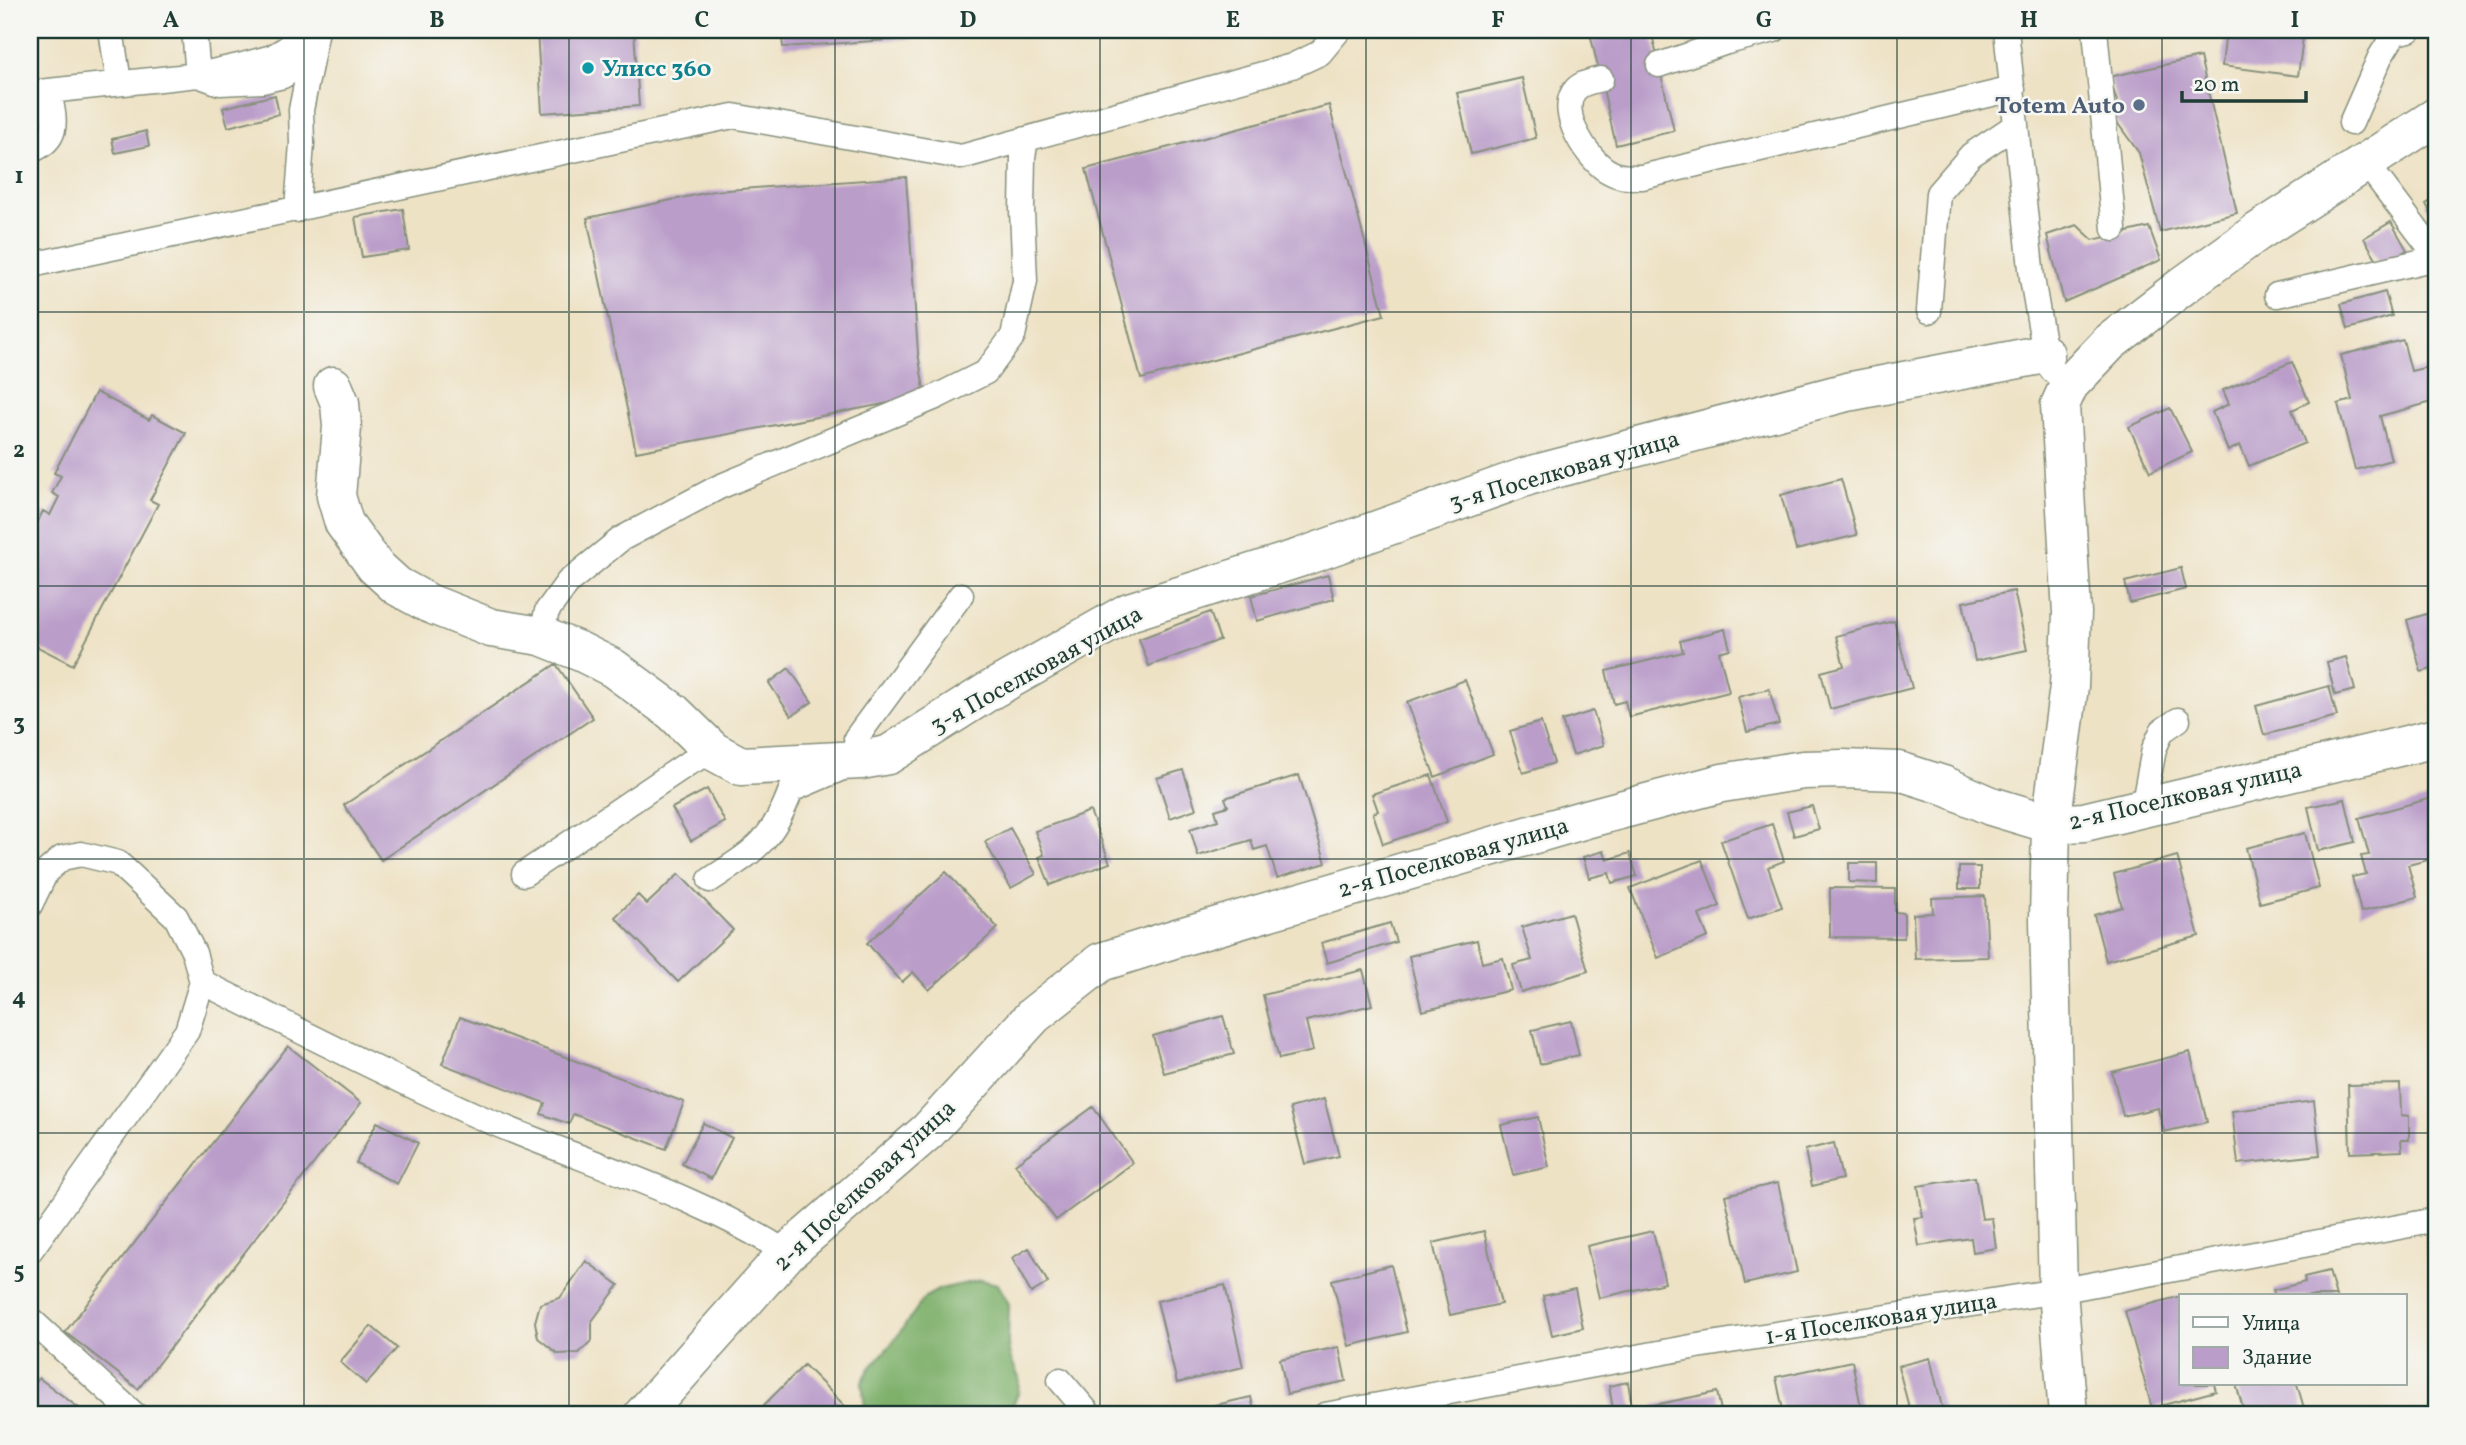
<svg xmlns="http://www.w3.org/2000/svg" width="2466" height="1445" font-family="Vollkorn,serif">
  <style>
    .forest { fill: #7eb06b; stroke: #4e7650; stroke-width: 2 }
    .building { fill: #ba9dc9 }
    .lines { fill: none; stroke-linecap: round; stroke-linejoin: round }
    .service-casing { stroke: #86907c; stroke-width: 27 }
    .minor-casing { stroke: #86907c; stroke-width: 41 }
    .service { stroke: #fff; stroke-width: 24 }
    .minor { stroke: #fff; stroke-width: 38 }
    .grid { fill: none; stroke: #1f3d34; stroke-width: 2; stroke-opacity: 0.55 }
    .culture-dot { fill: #0f9aa8; stroke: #f6f6f2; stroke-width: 2.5 }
    .service-dot { fill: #5c6f8a; stroke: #f6f6f2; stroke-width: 2.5 }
    .labels { text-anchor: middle; stroke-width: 5; stroke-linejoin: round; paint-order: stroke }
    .culture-label { font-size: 24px; font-weight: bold; fill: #0d838f; stroke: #f6f6f2; text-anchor: start }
    .service-label { font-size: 24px; font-weight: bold; fill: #4e5e75; stroke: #f6f6f2; text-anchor: end }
    .street-label { font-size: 24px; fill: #1f3d34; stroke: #f6f6f2 }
    .neatline { fill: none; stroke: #1f3d34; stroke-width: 2.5 }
    .grid-label { font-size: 23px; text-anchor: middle; font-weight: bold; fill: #1f3d34 }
  </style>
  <rect width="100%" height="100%" fill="#f6f6f2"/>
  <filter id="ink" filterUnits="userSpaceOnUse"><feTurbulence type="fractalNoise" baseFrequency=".0143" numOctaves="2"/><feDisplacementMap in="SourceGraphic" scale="14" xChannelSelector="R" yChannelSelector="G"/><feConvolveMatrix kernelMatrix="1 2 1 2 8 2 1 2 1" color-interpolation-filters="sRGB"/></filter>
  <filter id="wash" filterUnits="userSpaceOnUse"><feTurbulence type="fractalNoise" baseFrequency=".00686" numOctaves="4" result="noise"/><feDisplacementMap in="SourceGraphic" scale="28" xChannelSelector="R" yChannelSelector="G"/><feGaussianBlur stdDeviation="1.57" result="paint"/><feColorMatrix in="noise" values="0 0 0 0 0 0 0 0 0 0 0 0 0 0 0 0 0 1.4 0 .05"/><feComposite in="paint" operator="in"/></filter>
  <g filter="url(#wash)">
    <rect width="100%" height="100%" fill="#eee2c5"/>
    <!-- forest -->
    <path class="forest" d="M981 1280 998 1284 1009 1304 1008 1345 1010 1357 1019 1378 1018 1394 1014 1403 998 1415H869L865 1408 862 1382 870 1368 893 1342 925 1297 940 1289Z"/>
    <g id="blocks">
      <!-- building -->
      <path class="building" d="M537 30H634L639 106 542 113Z
        M781 30H1009V32L783 47Z
        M1604 30H1651L1674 131 1616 145 1590 33Z
        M2226 30H2304L2298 76 2222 66Z
        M2200 57 2237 213 2160 232 2139 153 2111 114 2118 104 2109 77Z
        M1522 78 1536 138 1471 154 1457 93Z
        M275 95 279 114 228 127 223 108Z
        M1329 105 1384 315 1141 379 1086 169Z
        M146 131 149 146 115 153 112 139Z
        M906 177 918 353 925 396 636 452 587 218 714 191Z
        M2436 198V224L2426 204Z
        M403 209 409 250 362 257 355 217Z
        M2391 222 2407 250 2380 265 2364 238Z
        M2077 225 2093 240 2149 227 2161 260 2064 302 2047 235Z
        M2385 292 2392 316 2348 329 2341 304Z
        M2403 340 2411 371 2436 365V401L2380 416 2391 460 2355 470 2338 404 2352 400 2341 355Z
        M2292 362 2309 402 2292 410 2305 443 2249 466 2240 445 2228 451 2212 412 2229 404 2223 390Z
        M96 392 149 420 152 415 186 433 150 500 158 504 73 665 30 643V537L43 511 50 515 59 497 52 493 61 476 54 473Z
        M2170 408 2192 452 2150 472 2129 427Z
        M1841 479 1857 535 1796 550 1781 495Z
        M2181 568 2186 589 2130 603 2125 582Z
        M1328 575 1334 599 1257 621 1251 596Z
        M2014 591 2027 650 1975 661 1963 602Z
        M2436 611V668L2421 672 2407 620Z
        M1210 612 1220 640 1149 666 1139 639Z
        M1894 621 1912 688 1830 709 1821 672 1844 666 1836 636Z
        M1725 629 1730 649 1719 652 1729 692 1629 717 1625 701 1614 704 1606 671 1683 652 1680 641Z
        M2346 657 2355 690 2335 695 2327 662Z
        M556 664 593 718 381 860 344 805Z
        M789 668 812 702 791 716 769 683Z
        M1465 680 1493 754 1435 777 1407 702Z
        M2329 686 2337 716 2264 735 2256 706Z
        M1769 689 1779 724 1747 732 1738 697Z
        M1593 711 1604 745 1573 755 1562 721Z
        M1541 722 1554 763 1523 773 1510 731Z
        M1183 770 1196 809 1170 818 1157 778Z
        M1299 775 1326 863 1277 878 1267 846 1254 850 1251 840 1198 856 1190 829 1218 820 1215 810 1228 806 1225 798Z
        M1431 775 1447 822 1383 844 1373 813 1378 811 1372 794Z
        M707 789 725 822 691 841 672 808Z
        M2435 797 2436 858 2408 865 2417 897 2361 912 2352 877 2366 874 2361 856 2369 855 2359 818Z
        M2345 799 2355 842 2318 851 2308 807Z
        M1812 806 1819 829 1794 836 1787 812Z
        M1090 811 1110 863 1050 885 1039 857 1044 855 1035 831Z
        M1772 824 1784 861 1768 867 1782 907 1748 919 1721 841Z
        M1010 828 1036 874 1011 888 985 842Z
        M2305 833 2319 888 2260 903 2246 848Z
        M1604 851 1607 860 1630 853 1637 876 1612 883 1609 873 1589 878 1583 857Z
        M2177 856 2199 936 2106 961 2094 915 2122 907 2114 874Z
        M1702 860 1720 906 1699 915 1708 937 1658 958 1630 888Z
        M1849 863H1877V883L1849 882Z
        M1959 867H1980V889H1959Z
        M946 872 998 928 929 990 913 972 902 982 867 943Z
        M679 874 733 930 678 982 615 917 638 895 647 904Z
        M1830 888 1895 889V912L1904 913V938L1830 937Z
        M1985 896 1988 957 1915 959 1913 914 1933 913 1932 898Z
        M1571 913 1588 971 1521 992 1513 965 1532 960 1522 927Z
        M1390 923 1396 942 1327 963 1321 943Z
        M1477 940 1482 963 1503 958 1511 990 1422 1011 1409 956Z
        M1363 970 1372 1005 1306 1021 1313 1051 1279 1059 1263 995Z
        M1223 1016 1234 1054 1164 1073 1153 1036Z
        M460 1017 684 1102 666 1149 573 1114 569 1124 541 1114 545 1103 442 1064Z
        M1571 1021 1579 1055 1540 1064 1532 1030Z
        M288 1046 361 1103 138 1389 65 1332Z
        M2190 1052 2207 1122 2164 1132 2158 1108 2123 1116 2112 1072Z
        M2400 1084 2401 1115 2409 1116V1140H2401L2402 1151 2350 1153 2348 1085Z
        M1324 1099 1339 1156 1305 1164 1290 1108Z
        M2314 1101 2320 1155 2238 1164 2232 1111Z
        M1093 1107 1133 1163 1056 1220 1015 1164Z
        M1538 1117 1549 1167 1513 1175 1501 1125Z
        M377 1122 418 1143 397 1184 356 1163Z
        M703 1123 732 1138 711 1179 682 1164Z
        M1834 1143 1842 1179 1812 1186 1805 1150Z
        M1975 1177 1982 1219 1992 1218 1996 1248 1973 1252 1971 1238 1919 1246 1914 1218 1923 1217 1918 1186Z
        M1778 1183 1797 1272 1745 1284 1725 1195Z
        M1484 1231 1501 1304 1450 1315 1433 1243Z
        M1653 1231 1665 1283 1599 1298 1587 1246Z
        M2436 1236V1268H2435L2428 1238Z
        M1029 1248 1048 1283 1031 1293 1012 1258Z
        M586 1261 619 1285 592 1321V1340L579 1353 558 1354 538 1338 535 1322 540 1304 560 1298Z
        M1391 1265 1407 1332 1349 1346 1332 1280Z
        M2329 1271 2336 1296H2275L2273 1290 2305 1282 2304 1277Z
        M1225 1285 1243 1367 1177 1383 1157 1301Z
        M1575 1289 1583 1328 1552 1335 1543 1296Z
        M2181 1296V1384H2214L2216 1391 2152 1408 2125 1311Z
        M371 1326 397 1348 366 1384 340 1362Z
        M1339 1347 1346 1381 1287 1394 1280 1359Z
        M1930 1358 1943 1411 1927 1415H1911L1898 1366Z
        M1852 1361 1861 1407 1819 1415H1784L1776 1377Z
        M804 1365 845 1406 837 1415H754Z
        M39 1378 88 1415H30V1390Z
        M1628 1382 1633 1413 1614 1415 1609 1386Z
        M2236 1384H2297L2306 1415H2245Z
        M1717 1392 1722 1415H1656L1654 1405Z
        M1251 1397 1255 1415H1177L1176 1414Z"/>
    </g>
  </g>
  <g filter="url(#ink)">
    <use href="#blocks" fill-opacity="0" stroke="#86907c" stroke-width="2"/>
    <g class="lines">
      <!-- service casing -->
      <g class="service-casing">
        <path id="service" d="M111 30 119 82
          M194 30 198 75 220 83 262 81 283 76 297 67 311 52
          M2006 30 2032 278 2045 354 2052 370 2069 385
          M2095 30 2114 229
          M1659 65 1727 42 1774 30
          M1601 79C1593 81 1582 83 1576 89 1555 111 1589 162 1610 172 1620 178 1631 177 1642 177L2013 89
          M30 93 198 75 239 66 272 57 289 47 297 30
          M2351 123 2380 57 2395 33 2409 30
          M30 151C62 139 54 119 49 91
          M297 210 302 143 301 110 317 30
          M30 270 36 264 733 116 961 157 1292 66 1320 53 1339 30
          M2277 295 2423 261 2431 256 2432 250 2367 164
          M1929 311 1938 193 1971 155 2016 125
          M541 636 547 611 568 582 621 539 719 487 936 397 986 372 1013 336 1025 281 1022 210 1023 157 1026 139
          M2143 808 2154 749 2162 731 2178 720
          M524 874 687 764 713 751
          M710 880C754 851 772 842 791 790L861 760 856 738 961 595
          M30 905 46 872 62 858 81 854 118 863 176 917 194 953 202 982 187 1031 30 1251
          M202 982C293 1027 383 1074 475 1115 579 1161 691 1191 787 1253
          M30 1319 135 1415
          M1060 1380 1090 1415
          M1325 1415 1697 1346 2058 1291 2436 1220"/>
      </g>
      <!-- minor casing -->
      <g class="minor-casing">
        <path id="minor" d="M333 386 340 403 342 427 336 496 344 523 375 566 397 586 428 603 491 628 541 636 581 652 613 668 673 712 713 751 741 766 861 760 888 755 989 691 1129 612 1302 557 1528 476 1847 392 2045 354
          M643 1415 787 1253 928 1131 1034 1015 1101 962 1177 938 1586 819 1722 783 1803 770 1843 769 1899 771 1943 785 1991 806 2051 824 2084 822 2436 738
          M2068 1415 2058 1291 2049 920 2051 824 2069 686 2072 613 2060 405 2069 385 2110 342 2184 285 2256 233 2436 117"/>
      </g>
      <!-- service -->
      <use href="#service" class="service"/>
      <!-- minor -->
      <use href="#minor" class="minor"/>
    </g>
  </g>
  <!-- grid -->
  <path class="grid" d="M304 30V1415M569 30V1415M835 30V1415M1100 30V1415M1366 30V1415M1631 30V1415M1897 30V1415M2162 30V1415M30 312H2436M30 586H2436M30 859H2436M30 1133H2436"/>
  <!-- markers -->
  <circle class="culture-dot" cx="588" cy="68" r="7"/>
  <circle class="service-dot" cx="2139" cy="105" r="7"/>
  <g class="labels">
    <!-- culture labels -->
    <g class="culture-label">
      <text x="602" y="76">Улисс 360</text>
    </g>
    <!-- service labels -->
    <g class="service-label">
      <text x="2125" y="113">Totem Auto</text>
    </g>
    <!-- street labels -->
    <g class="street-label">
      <text transform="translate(1564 470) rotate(-16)" y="8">3-я Поселковая улица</text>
      <text transform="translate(1036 669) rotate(-29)" y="8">3-я Поселковая улица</text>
      <text transform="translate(2185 795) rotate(-13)" y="8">2-я Поселковая улица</text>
      <text transform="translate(1453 857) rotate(-16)" y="8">2-я Поселковая улица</text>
      <text transform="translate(864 1185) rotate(-43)" y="8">2-я Поселковая улица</text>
      <text transform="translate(1881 1318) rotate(-9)" y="8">1-я Поселковая улица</text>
    </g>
  </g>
  <!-- margin -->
  <rect width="2466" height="1445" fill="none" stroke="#f6f6f2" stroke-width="77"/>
  <!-- legend -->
  <rect x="2179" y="1294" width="228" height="91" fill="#f6f6f2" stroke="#a0aca6" stroke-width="2"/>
  <rect x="2193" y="1317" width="35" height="10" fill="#ffffff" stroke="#a0aca6" stroke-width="2"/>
  <text x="2242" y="1330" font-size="21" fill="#1f3d34">Улица</text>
  <rect x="2193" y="1347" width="35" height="21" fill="#ba9dc9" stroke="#a0aca6" stroke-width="2"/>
  <text x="2242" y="1364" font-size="21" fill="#1f3d34">Здание</text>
  <!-- scale -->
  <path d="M2182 91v10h124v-10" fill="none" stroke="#1f3d34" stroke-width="3.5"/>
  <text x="2193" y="91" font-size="21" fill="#1f3d34" stroke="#f6f6f2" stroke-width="5" paint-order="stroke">20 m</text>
  <rect x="38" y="38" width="2390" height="1368" class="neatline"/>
  <g class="grid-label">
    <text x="171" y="27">A</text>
    <text x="437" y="27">B</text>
    <text x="702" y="27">C</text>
    <text x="968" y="27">D</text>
    <text x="1233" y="27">E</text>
    <text x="1498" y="27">F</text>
    <text x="1764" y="27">G</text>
    <text x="2029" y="27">H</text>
    <text x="2295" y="27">I</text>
    <text x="19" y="183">1</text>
    <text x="19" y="457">2</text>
    <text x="19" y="730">3</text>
    <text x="19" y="1004">4</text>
    <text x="19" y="1278">5</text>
  </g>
</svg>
